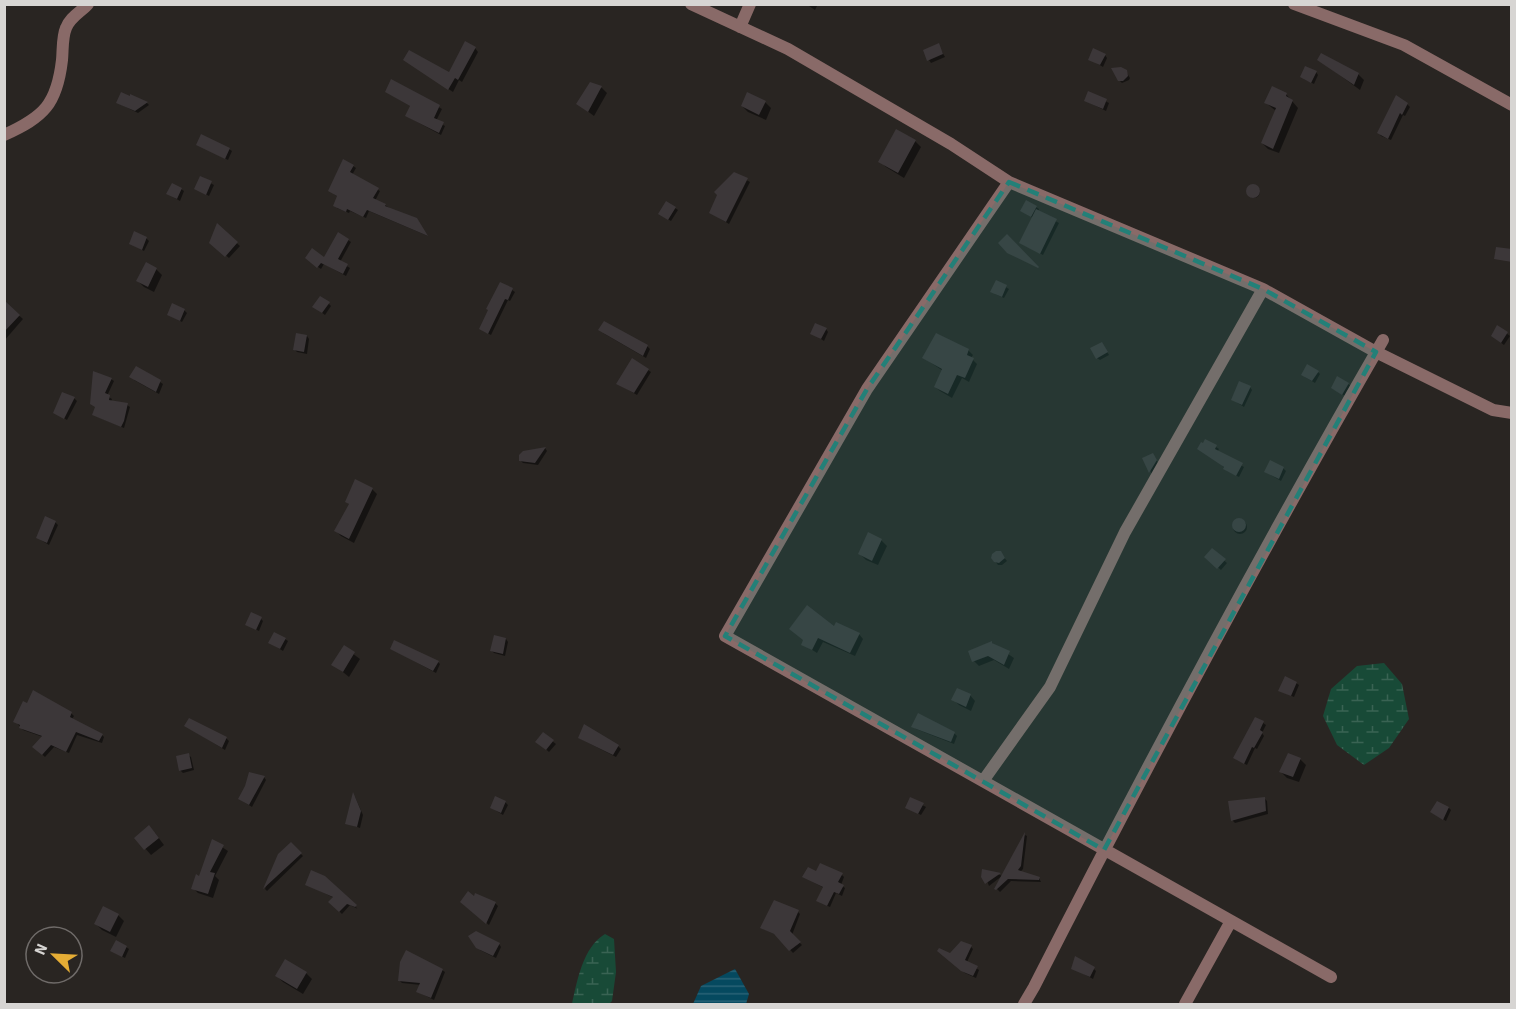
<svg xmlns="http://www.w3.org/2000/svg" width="1516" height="1009" font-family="'Source Sans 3',sans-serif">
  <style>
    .wetland { fill: url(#wetland-marsh) }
    .water { fill: url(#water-rules) }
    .shadow { fill: #0007 }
    .building { fill: #3c3739 }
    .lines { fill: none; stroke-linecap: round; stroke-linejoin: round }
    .minor { stroke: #896a68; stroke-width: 12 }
    .marked { fill: #238078; fill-opacity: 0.2; stroke: #238078; stroke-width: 4.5; stroke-dasharray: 12 8; stroke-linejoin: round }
  </style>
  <defs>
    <pattern id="wetland-marsh" width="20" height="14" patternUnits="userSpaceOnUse" patternTransform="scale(1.5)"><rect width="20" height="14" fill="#184a37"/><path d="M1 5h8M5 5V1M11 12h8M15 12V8" fill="none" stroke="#396353"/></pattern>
    <pattern id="water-rules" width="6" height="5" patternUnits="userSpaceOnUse" patternTransform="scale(1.5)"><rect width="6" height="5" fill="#05495f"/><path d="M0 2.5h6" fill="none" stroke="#296275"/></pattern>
  </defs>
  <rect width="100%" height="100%" fill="#292522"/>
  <!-- wetland -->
  <path class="wetland" d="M1384 663 1402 684 1409 719 1389 748 1364 765 1337 745 1323 716 1331 689 1357 666Z
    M605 934 614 939 616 972 612 1001 609 1004H572C577 981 583 947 605 934Z"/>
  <!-- water -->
  <path class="water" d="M735 969 749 994 746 1004H693L701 986Z"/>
  <!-- shadow -->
  <path class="shadow" d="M806 4H818L815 10Z
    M938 45 945 57 931 63 929 60Z
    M475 48 478 52 462 82 459 80 453 92 409 63 450 74Z
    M1105 55 1107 58 1103 67 1090 59Z
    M1319 60 1358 74 1364 80 1360 90Z
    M1125 70 1130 78 1129 80 1122 83 1119 80Z
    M1316 72 1318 75 1314 84 1304 79Z
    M392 81 442 109 436 121 445 126 441 135 410 118 412 107 386 92Z
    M590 84 602 88 607 93 594 116 578 104Z
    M1089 93 1109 103 1106 111 1086 101Z
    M122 94 147 103 149 105 138 113 118 103Z
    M1286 94 1298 108 1279 153 1268 149 1262 143 1276 111 1266 103Z
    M765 102 771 108 766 120 748 112 742 106Z
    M1407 104 1410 107 1405 116 1403 115 1391 140 1381 136 1379 133Z
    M915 141 921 147 904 178 886 167 880 161Z
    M198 145 229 149 232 151 228 160Z
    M353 166 356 168 352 175 380 191 375 201 385 205 428 236 369 211 366 218 350 211 349 213 337 208 338 197 330 191Z
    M734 173 750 182 729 224 711 213 719 195Z
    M201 178 214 185 209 196 196 189Z
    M1248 192a6 6 0 1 1 12 0a6 6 0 1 1-12 0Z
    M181 189 184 191 180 201 168 194Z
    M1036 207 1039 209 1038 212 1059 223 1043 255 1020 243 1033 218 1022 211Z
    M675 208 678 210 671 221 662 216Z
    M217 226 240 246 229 258 211 243Z
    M146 238 149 241 144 251 131 244Z
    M348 240 351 242 340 262 350 268 346 276 324 264 321 269 309 261 325 259Z
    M156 269 162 275 154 292 144 287 138 281Z
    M997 282 1009 289 1004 298 995 294Z
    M512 290 515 292 510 301 508 300 491 335 483 331 481 329Z
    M4 302 23 319 4 341Z
    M329 304 331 306 325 315 317 309Z
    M184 310 187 313 182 322 169 315Z
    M1498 327 1510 336 1504 345 1495 338Z
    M826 329 828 332 824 341 812 333Z
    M603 333 647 346 650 349 646 358Z
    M307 336 309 339 307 354 297 352 295 350Z
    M1102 343 1109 355 1100 360 1097 358Z
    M968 350 973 355 971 358 977 364 969 382 962 378 952 398 940 391 935 387 943 371 924 358Z
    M648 370 651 372 637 395 618 384Z
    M1318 372 1320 374 1315 383 1305 377Z
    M111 379 114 381 107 396 112 399 111 402 127 405 130 407 124 428 93 415Z
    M134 380 160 382 163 384 159 394Z
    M1348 384 1351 386 1345 396 1332 388Z
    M1250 387 1252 390 1244 407 1233 400Z
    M74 398 77 401 67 420 55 413Z
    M1206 441 1216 447 1219 449 1217 452 1244 467 1239 477 1227 471 1204 445Z
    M545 448 547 451 538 465 523 463 520 460 524 452Z
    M1155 457 1158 463 1152 474 1144 459Z
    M1283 468 1286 471 1281 481 1266 472Z
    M372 489 377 494 354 543 341 536 336 531 350 505 346 501Z
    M1233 527a7 7 0 1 1 14 0a7 7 0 1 1-14 0Z
    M55 522 58 525 49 545 41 540Z
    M881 540 887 546 878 565 866 560 860 554Z
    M1212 550 1227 563 1221 570 1206 557Z
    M1003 556 1007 561 1002 565H998L995 561Z
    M261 619 263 621 259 631 247 625Z
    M835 628 859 634 863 639 855 656 823 642 817 653 803 644Z
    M285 639 288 641 283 651 270 643Z
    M506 639 508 642 505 656 494 653 492 651Z
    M992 643 1014 658 1009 669 994 660 979 666 974 661 970 652Z
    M344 647 360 659 349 677 333 664Z
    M392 649 438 662 440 664 436 673Z
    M1296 683 1299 685 1294 697 1280 691Z
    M970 695 975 701 971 711 959 705 953 699Z
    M71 713 74 716 72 719 102 735 104 737 102 743 77 735 69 753 54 747 45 757 34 747 43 737 23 730 15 721Z
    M918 715 955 734 957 736 954 744 916 729 913 726Z
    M1263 723 1266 725 1262 733 1264 736 1257 749 1255 748 1247 765 1237 760 1235 758Z
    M189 728 226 738 229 741 225 750Z
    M543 734 556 744 549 752 540 744Z
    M579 738 618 746 621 749 616 757Z
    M188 755 191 757 194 770 183 773 180 770Z
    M1300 759 1306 765 1299 782 1287 778 1281 772Z
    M264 777 266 780 252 807 239 799Z
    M355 797 363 815 360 828 346 823Z
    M911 799 926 807 921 815 907 808Z
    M1265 799 1267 801 1268 814 1235 823 1233 821 1230 802Z
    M505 802 508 805 503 815 492 808Z
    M1449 808 1451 810 1446 821 1431 812Z
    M155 833 164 845 151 855 136 838Z
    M1025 835 1027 836 1023 869 1020 872 1039 878 1041 882 1011 881 1000 892 996 888Z
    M213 841 228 851 215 876 219 880 213 898 198 893 193 888 200 878Z
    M291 844 303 856 267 891 265 889 280 855Z
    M983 871 1000 875 1002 876 989 886Z
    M816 873 842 875 844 877 841 885 845 888 842 896 836 893 830 907 821 903 824 888 804 877Z
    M324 878 358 909 350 905 342 914 330 902 334 898 306 884Z
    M474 898 495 903 498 906 489 925 464 905Z
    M798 912 800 914 792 935 802 945 793 953 778 936 762 928Z
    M118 915 124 921 116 937 102 930 96 924Z
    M499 944 501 947 496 958 480 950Z
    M126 947 129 949 125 958 115 953Z
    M971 947 973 949 967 962 979 970 976 978 965 973 939 951 951 955Z
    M1073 968 1094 969 1096 971 1093 979Z
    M442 970 445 972 434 1000 418 992 421 985 402 983 399 980Z
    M306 973 312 979 303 994 283 982 277 976Z"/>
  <!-- building -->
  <path class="building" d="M465 41 476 47 458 80 455 78 448 90 403 60 409 50 449 72Z
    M939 43 943 54 927 61 923 50Z
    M1093 48 1106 54 1100 65 1088 60Z
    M1321 53 1359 73 1354 85 1317 60Z
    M1305 66 1317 71 1311 83 1300 77Z
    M1121 67 1127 70 1128 76 1123 81H1118L1111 68Z
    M391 79 440 105 434 118 444 122 439 133 405 116 410 106 385 92Z
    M590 82 602 86 588 112 576 104Z
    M1272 86 1287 93 1286 96 1293 100 1273 149 1261 143 1276 108 1264 103Z
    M1088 91 1107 99 1103 109 1084 101Z
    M121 92 130 96V94L148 102 135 111 116 103Z
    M747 92 766 101 759 115 741 106Z
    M1396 95 1408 103 1402 115 1400 113 1388 139 1377 133Z
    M896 129 916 140 898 173 878 162Z
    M201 134 230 148 225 159 196 145Z
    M343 159 354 165 350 172 379 188 373 198 386 204 385 206 417 218 428 236 367 210 363 217 347 209 346 212 333 206 337 196 328 191Z
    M734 172 748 178 726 222 709 213 717 195 714 192Z
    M200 176 212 181 206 195 194 189Z
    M172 183 182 188 177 199 166 194Z
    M1246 191a7 7 0 1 1 14 0a7 7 0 1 1-14 0Z
    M1026 200 1037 206 1031 217 1020 211Z
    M666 201 676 207 668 220 658 214Z
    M1036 209 1057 219 1040 254 1019 243Z
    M217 223 238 242 225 257 209 243Z
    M134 231 147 237 142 250 129 244Z
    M338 232 349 239 338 259 348 264 343 274 321 263 317 268 305 258 312 248 324 257Z
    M1007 234 1039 267 1038 268 1007 253 998 243Z
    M1496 247 1512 249V262L1494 259Z
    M146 262 157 268 148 287 136 281Z
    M996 280 1007 285 1002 297 990 292Z
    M500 282 513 288 508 300 505 299 488 334 479 329 488 310 486 309Z
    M320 296 330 302 322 313 312 307Z
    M4 300 20 315 4 332Z
    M172 303 185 309 180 321 167 315Z
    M604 321 648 345 643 356 598 330Z
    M815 323 827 328 821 339 810 334Z
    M1497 325 1508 332 1501 343 1491 336Z
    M296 333 307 335 304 352 293 350Z
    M936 333 969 349 967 355 974 358 965 378 957 375 948 394 934 387 942 369 922 358Z
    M1102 342 1108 352 1096 359 1090 348Z
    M632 358 649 369 634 393 616 384Z
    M1307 364 1319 371 1312 381 1301 375Z
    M136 366 161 380 156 392 129 377Z
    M93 371 112 378 105 393 110 395 109 400 128 403 124 421 121 427 92 415 95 407 90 404Z
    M1337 376 1349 383 1342 395 1331 388Z
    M1239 381 1251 386 1242 405 1231 400Z
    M62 392 75 397 64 419 53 413Z
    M1205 439 1217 445 1215 449 1243 463 1236 476 1223 469 1224 467 1197 449 1201 442 1203 443Z
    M546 447 535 463 519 461V455L523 451Z
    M1153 453 1157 460 1149 473 1142 458Z
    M1270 460 1284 467 1279 479 1264 472Z
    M355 479 373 488 349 539 334 531 349 504 345 502Z
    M45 516 56 521 47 543 36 538Z
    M1232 525a7 7 0 1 1 14 0a7 7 0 1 1-14 0Z
    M868 532 882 539 872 561 858 554Z
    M1212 548 1226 559 1217 569 1204 557Z
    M996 551H1001L1005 558 999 563 994 562 991 558 992 554Z
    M807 605 834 626 836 622 860 633 850 653 818 638 812 650 801 645 803 640 789 629Z
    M251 612 262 617 256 630 245 625Z
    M274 632 286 638 280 649 268 643Z
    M494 635 506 638 503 654 490 651Z
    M394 640 439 661 433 671 390 649Z
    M992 641V643L1010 651 1004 665 988 656 972 662 968 651Z
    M344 645 355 652 343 672 331 665Z
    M1285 676 1297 682 1291 696 1278 691Z
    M957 688 971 694 966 707 951 700Z
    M33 690 72 712 70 717 103 734 99 741 76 732 66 752 51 745 42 755 32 747 42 736 19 728 20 725 13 722 23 701 27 703Z
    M918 713 955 732 951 742 911 727Z
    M1255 717 1264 721 1260 730 1263 732 1254 748 1252 747 1244 764 1233 758Z
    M189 718 227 737 222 748 184 726Z
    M584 724 619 745 613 755 578 738Z
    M543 732 554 740 546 750 535 742Z
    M189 753 192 768 179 771 176 756Z
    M1288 753 1301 758 1293 777 1279 772Z
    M249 772 265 776 249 805 238 799 245 786Z
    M353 792 361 811 357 827 345 824Z
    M495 796 506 801 501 813 490 808Z
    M910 797 924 803 918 814 905 808Z
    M1265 797 1266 811 1231 821 1228 801Z
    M1437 801 1449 807 1443 820 1430 812Z
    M149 825 159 838 144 850 134 838Z
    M1025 832 1021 866 1018 870 1040 877 1039 880 1008 879 996 890 994 889Z
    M212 839 224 845 210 872 215 873 208 894 191 889 196 874 199 876Z
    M291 842 302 853 263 889 278 854Z
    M820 863 843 873 838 882 844 885 839 894 834 892 827 906 816 901 823 887 802 877 808 867 816 871Z
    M982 869 1001 873 985 884 981 877Z
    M311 870 325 876 357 905 355 907 347 904 339 912 328 902 333 897 305 885Z
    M468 891 474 896 475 893 496 902 486 924 460 902Z
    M774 900 799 910 790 931 801 942 789 951 774 934 760 928Z
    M103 906 119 914 110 932 94 924Z
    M476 931 500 943 493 956 476 948 468 936Z
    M116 940 127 946 122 957 110 951Z
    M961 941 972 945 965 960 978 966 973 976 961 971 937 951 939 948 950 953Z
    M406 950 443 969 431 998 416 992 420 983 398 981 400 962Z
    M1075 956 1095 967 1090 977 1071 969Z
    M285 959 307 972 297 989 275 976Z"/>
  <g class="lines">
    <!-- minor -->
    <path class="minor" d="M691 4 788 49 951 144 1009 182 1263 289 1376 352 1493 410 1512 413
      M1294 4 1404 45 1512 105
      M740 27 750 4
      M4 135C44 117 57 104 62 60 63 50 62 37 66 28 70 17 81 12 88 4
      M1009 182 867 389 725 636 1331 977
      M983 781 1050 687 1125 532 1263 289
      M1024 1004 1034 987C1145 769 1261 552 1383 340
      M1185 1004 1231 921"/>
  </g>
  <!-- marked area -->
  <path class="marked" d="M1009 182 1263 289 1376 352 1104 850 725 636 867 389Z"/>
  <!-- border -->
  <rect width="1516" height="1009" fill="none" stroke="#d7d5d3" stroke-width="12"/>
  <!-- north arrow -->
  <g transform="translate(54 955) rotate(294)"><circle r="28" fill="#292522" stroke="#6f6b69" stroke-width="1.5"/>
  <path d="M0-4.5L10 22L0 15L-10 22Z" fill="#e5ad35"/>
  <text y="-9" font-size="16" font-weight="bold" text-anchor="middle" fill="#d7d5d3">N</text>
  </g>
</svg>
